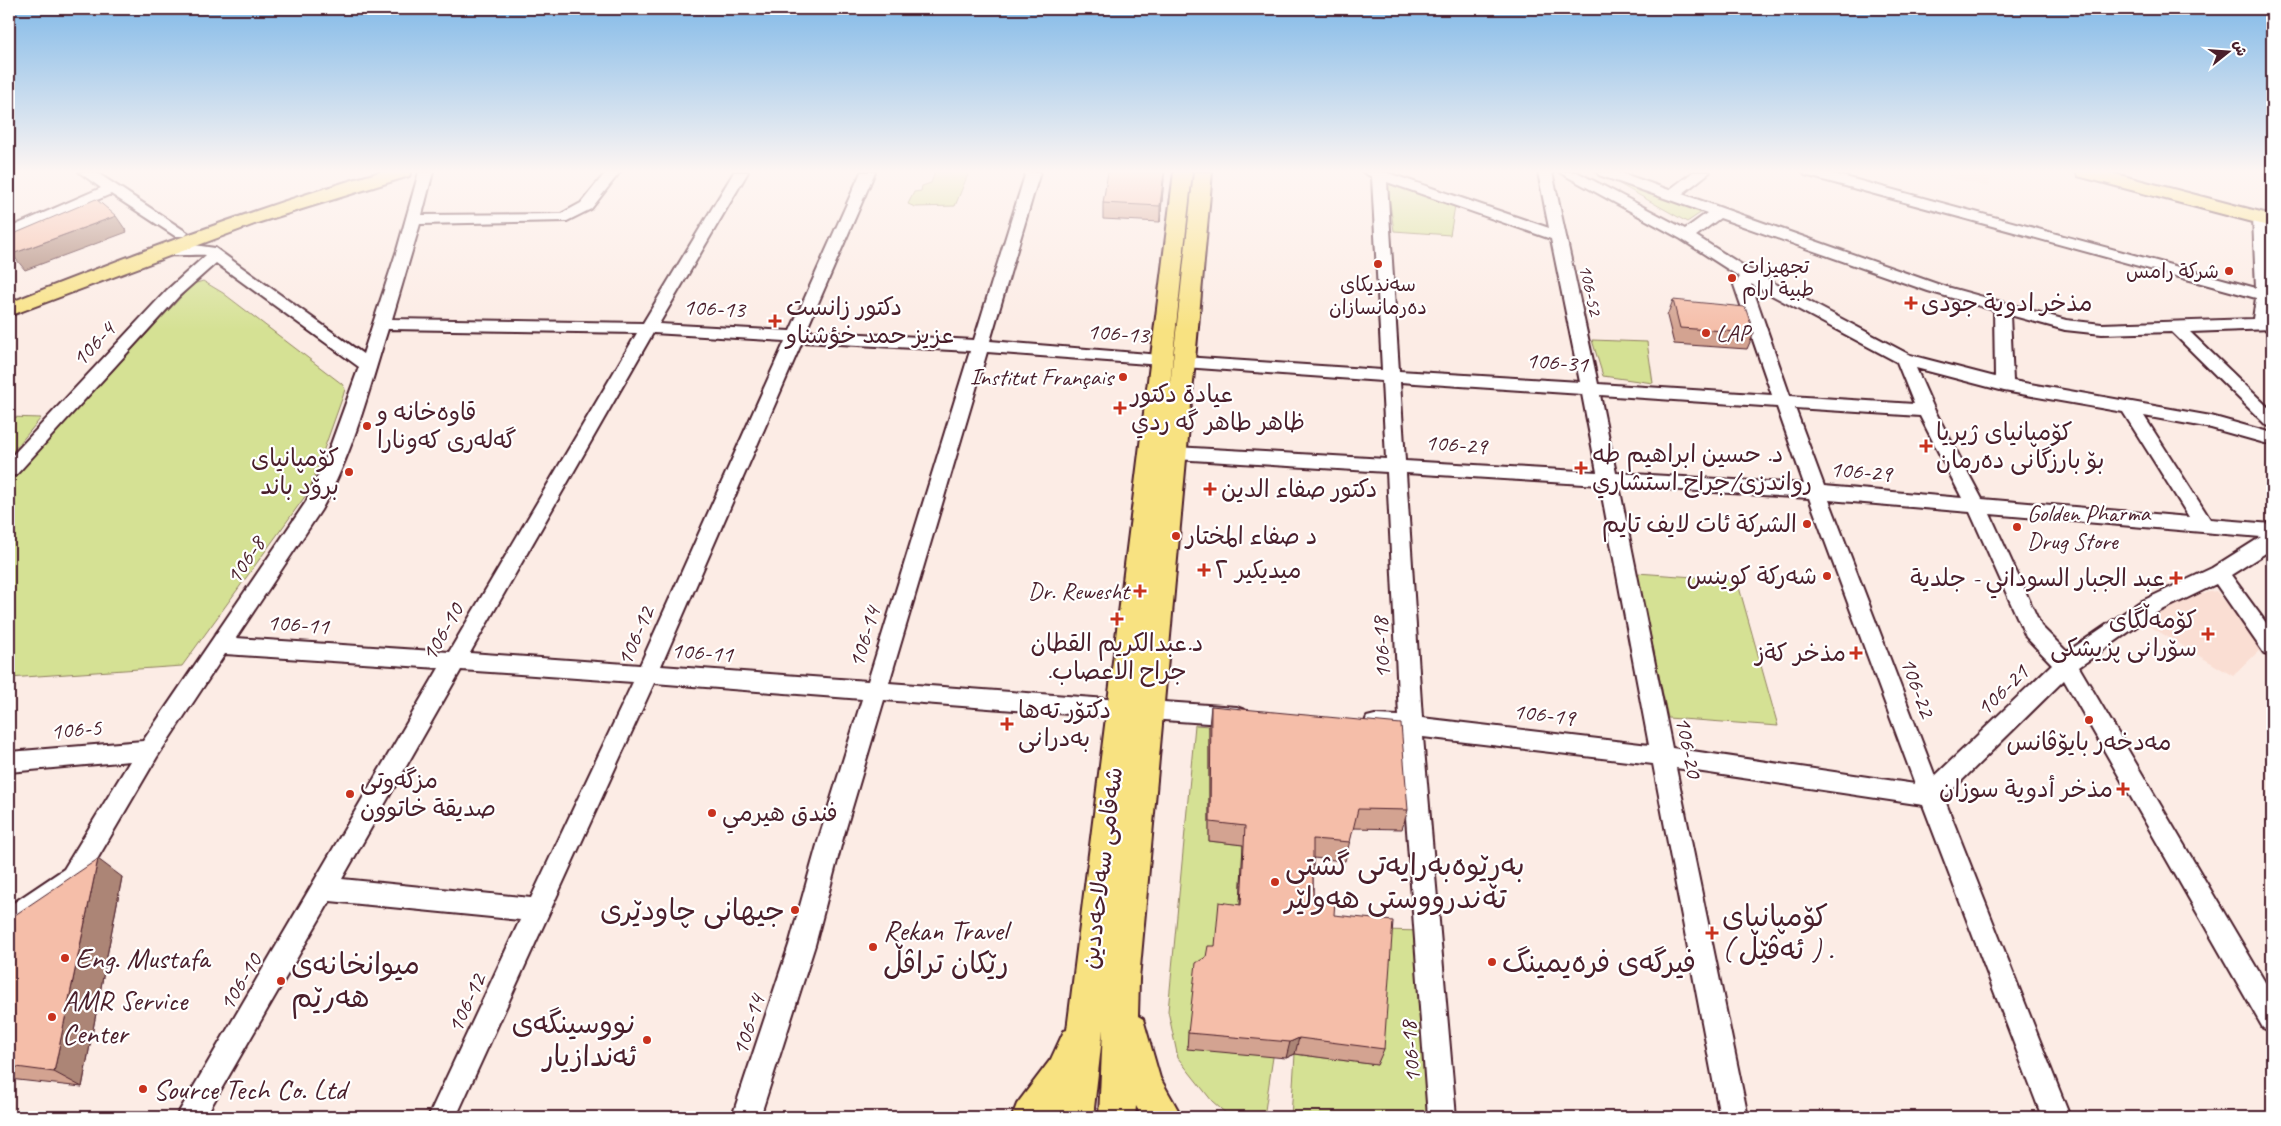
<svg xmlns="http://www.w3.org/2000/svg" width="2281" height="1126" font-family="Caveat,'Playpen Sans Arabic',sans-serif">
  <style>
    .built { fill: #faded3 }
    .green { fill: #d5e194; stroke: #908060 }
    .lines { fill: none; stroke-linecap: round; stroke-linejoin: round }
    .minor-casing { stroke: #4a1f2b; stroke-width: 4 }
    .major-casing { stroke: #4a1f2b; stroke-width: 4 }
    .minor { fill: #fff; fill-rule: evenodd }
    .major { fill: #f8e281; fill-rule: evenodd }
    .wall { fill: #d3a391; stroke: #4a1f2b }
    .shaded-wall { fill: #ac8576; stroke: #4a1f2b }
    .building { fill: #f5bea9; stroke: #4a1f2b }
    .poi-dot { fill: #c8321e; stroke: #fff; stroke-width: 2 }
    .labels { text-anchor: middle; stroke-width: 4.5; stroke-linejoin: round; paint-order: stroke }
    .far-poi-label { font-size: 20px; fill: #4a1f2b; stroke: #fff; text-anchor: start }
    .far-street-label { font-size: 20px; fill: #4a1f2b; stroke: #fff }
    .poi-label { font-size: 24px; fill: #4a1f2b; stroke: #fff; text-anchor: start }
    .street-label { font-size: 24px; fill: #4a1f2b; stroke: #fff }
    .near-poi-label { font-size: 29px; fill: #4a1f2b; stroke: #fff; text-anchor: start }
  </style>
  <rect width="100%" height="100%" fill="#fcece5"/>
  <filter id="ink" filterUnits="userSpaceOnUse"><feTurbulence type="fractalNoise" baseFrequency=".02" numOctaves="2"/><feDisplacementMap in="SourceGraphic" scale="10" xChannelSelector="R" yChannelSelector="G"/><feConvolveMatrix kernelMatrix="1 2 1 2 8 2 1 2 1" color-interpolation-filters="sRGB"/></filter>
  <g filter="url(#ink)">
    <!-- built -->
    <path class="built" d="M1949 172H1992L1989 187 1948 177Z
      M2216 591 2264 646 2233 676 2141 621 2170 599Z"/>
    <!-- green -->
    <path class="green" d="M935 172H969L955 206 915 207 908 204 914 192 921 191 922 186 931 183Z
      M1598 172 1705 210 1687 222Z
      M1387 183 1455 206 1450 235 1394 231Z
      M203 281 223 293 342 384 345 389 343 396 309 491 182 666 9 678V483L193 284Z
      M1592 340 1647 342 1653 383 1603 376Z
      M9 417 41 418 9 456Z
      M1637 573 1737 580 1778 726 1668 718Z
      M1195 725 1209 726V841L1243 845 1240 903 1273 1057 1264 1117H1230L1212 1101 1178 1058 1168 1011Z
      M1386 930 1420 931 1436 1117H1291L1295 1054 1377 1065Z"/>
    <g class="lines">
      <!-- minor casing -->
      <g class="minor-casing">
        <path id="minor" d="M79 172H96L188 233 185 236H175L111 194 9 238V228L101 188Z
          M419 172H433L422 215 561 214 581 203 606 172H620L591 209 567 221 420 224 392 319 643 323 734 172H748L659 324 790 331 861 172H875L806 331 974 340 1026 172H1040L990 341 1161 355 1167 356 1170 360 1167 364 1161 365 987 352 889 683 1121 700 1129 703 1132 709 1129 715 1121 718 884 700 843 838 815 945 760 1117H732L789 945 819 838 862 699 654 683 456 1117H428L520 920 330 901 205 1117H176L439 668 225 654 157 757 82 885 18 928 9 932V906L64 869 130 761 9 772V752L143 741 306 502 326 458 359 367 216 263 179 296 16 475 9 476V459L167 290 206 255C195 254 160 258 155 251L158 248 187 244 215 248 363 354 397 250ZM388 329 637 333 449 652 236 638 321 510C353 455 369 389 388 329ZM653 333 785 341 640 665 470 653ZM802 342 970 351 868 681 661 666ZM461 670 633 682 531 898 342 879Z
          M1363 172H1385L1549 228 1538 172H1552L1598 384 1772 395 1734 285 1740 277 1681 239 1559 172H1577L1685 229 1707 213 1599 175 1597 172H1619L1669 190 1693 172H1710L1682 194 1940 285 2066 320 2102 324 2253 319 2256 298 1805 175 1803 172H1827L2256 288 2253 218 2256 215H2266L2269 218 2272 295 2270 319H2272V329L2190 332 2272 411V427L2266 425 2172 332 2102 334 2065 330 2010 315 2013 381 2211 416 2272 433V445L2211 428 2144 416 2210 519 2272 524V549L2231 575 2272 631V655L2264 653 2216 584 2154 614 2079 667 2272 994V1032L2263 1028 2064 680 1944 798 2070 1117H2042L1923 805 1676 768 1748 1117H1720L1653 764 1423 737 1456 1117H1428L1400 735 1367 731 1364 724 1367 717 1375 715 1399 716 1387 472 1175 459 1168 457 1166 453 1168 449 1175 447 1386 459 1382 381 1184 367 1178 366 1175 362 1178 358 1184 357 1382 370 1372 177ZM1387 182 1551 239 1580 382 1399 371ZM1720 218 1928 291 1994 310 1995 377 1910 355 1755 273 1696 236ZM1751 284 1897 362 1914 404 1790 396ZM1916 368 2004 391 2123 412 2189 517 1982 499 1935 411ZM1400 382 1582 394 1597 472 1405 461ZM1600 395 1777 407 1804 484 1616 473ZM1795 408 1920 416 1962 498 1824 486ZM1406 473 1600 485 1649 745 1422 718ZM1619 486 1809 498 1915 784 1672 748ZM1829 500 1970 512 2026 637 2052 664 1935 776ZM1990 514 2261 537 2212 568 2140 602 2067 652 2041 626Z
          M1149 701 1237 707 1245 710 1248 716 1245 722 1237 725 1149 719 1141 716 1138 710 1141 704Z"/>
      </g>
      <!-- major casing -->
      <g class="major-casing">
        <path id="major" d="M380 172H411L409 176 260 222 9 316V303C131 255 254 208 380 172Z
          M1174 172H1192L1168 404 1194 172H1212L1139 979 1138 1016 1143 1019 1160 1078 1182 1117H1142L1136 1106 1135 1117H1099L1103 1029 1093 1117H1057V1111L1052 1117H1012L1017 1104 1051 1059 1064 1031 1067 1030Z
          M2076 172H2108L2272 215V227L2078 176Z"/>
      </g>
      <!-- minor -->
      <use href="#minor" class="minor"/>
      <!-- major -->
      <use href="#major" class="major"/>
    </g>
    <!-- wall -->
    <path class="wall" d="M1164 179 1160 222 1103 219V203Z
      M1673 300 1754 333 1747 349 1674 344 1667 316Z
      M1211 706 1408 810 1402 829 1353 828 1345 861 1313 858V897L1334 915 1384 1049 1377 1065 1295 1054 1286 1058 1187 1049 1188 1033 1206 957 1215 946 1240 905 1243 845 1209 841V726Z
      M122 877 82 1087 9 1079V919Z"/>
    <!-- shaded-wall -->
    <path class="shaded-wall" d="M1164 172H1165L1164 179 1160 222V206Z
      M116 216 127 232 25 270 12 254Z
      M98 859 122 877 82 1087 54 1072Z
      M1299 1038 1295 1054 1286 1058 1290 1042Z"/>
    <!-- building -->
    <path class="building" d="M1108 172H1164L1160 206 1103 203Z
      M96 199 116 216 12 254 9 246V236Z
      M1673 300 1745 307 1754 333 1680 328Z
      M1211 706 1401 724 1408 810 1358 809 1350 842 1313 839V897L1335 900 1334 915 1393 921 1384 1049 1299 1038 1290 1042 1188 1033 1196 963 1206 957 1208 946H1215L1219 902 1241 905 1245 826 1210 822Z
      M98 859 54 1072 9 1066V919Z"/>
  </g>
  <!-- sky -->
  <linearGradient id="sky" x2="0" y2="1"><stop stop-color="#83bae8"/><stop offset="0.52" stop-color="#fef6f3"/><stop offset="1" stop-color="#fef6f3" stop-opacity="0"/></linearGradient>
  <rect width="2281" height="330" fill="url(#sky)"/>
  <!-- markers -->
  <g class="poi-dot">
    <circle cx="1378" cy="264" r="5"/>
    <circle cx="2229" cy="271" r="5"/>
    <circle cx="1732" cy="278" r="5"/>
    <path d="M1908.5 295.5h5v5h5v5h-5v5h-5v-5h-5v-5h5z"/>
    <path d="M772.5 313.5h5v5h5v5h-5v5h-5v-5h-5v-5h5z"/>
    <circle cx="1706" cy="333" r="5"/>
    <circle cx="1123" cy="377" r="5"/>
    <path d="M1117.5 400.5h5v5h5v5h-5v5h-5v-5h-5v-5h5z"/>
    <circle cx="367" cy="426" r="5"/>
    <path d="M1923.5 438.5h5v5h5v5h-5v5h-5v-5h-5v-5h5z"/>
    <path d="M1578.5 460.5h5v5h5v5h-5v5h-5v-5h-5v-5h5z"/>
    <circle cx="349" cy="472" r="5"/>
    <path d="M1207.5 481.5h5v5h5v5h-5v5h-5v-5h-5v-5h5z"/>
    <circle cx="1807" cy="524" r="5"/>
    <circle cx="2017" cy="527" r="5"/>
    <circle cx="1176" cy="536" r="5"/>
    <path d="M1201.5 562.5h5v5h5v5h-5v5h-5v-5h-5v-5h5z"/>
    <circle cx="1827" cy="576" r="5"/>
    <path d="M2173.5 570.5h5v5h5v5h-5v5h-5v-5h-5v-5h5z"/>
    <path d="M1137.5 583.5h5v5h5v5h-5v5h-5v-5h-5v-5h5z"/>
    <path d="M1114.5 611.5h5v5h5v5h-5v5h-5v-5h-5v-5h5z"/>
    <path d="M2205.5 626.5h5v5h5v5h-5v5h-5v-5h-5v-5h5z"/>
    <path d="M1853.5 645.5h5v5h5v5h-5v5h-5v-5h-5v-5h5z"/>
    <circle cx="2089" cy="720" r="5"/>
    <path d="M1004.5 716.5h5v5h5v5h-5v5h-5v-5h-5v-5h5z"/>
    <path d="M2120.5 781.5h5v5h5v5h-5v5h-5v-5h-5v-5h5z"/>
    <circle cx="350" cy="794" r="5"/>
    <circle cx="712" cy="813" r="5"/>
    <circle cx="1275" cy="882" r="5"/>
    <circle cx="795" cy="910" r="5"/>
    <path d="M1709.5 925.5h5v5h5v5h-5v5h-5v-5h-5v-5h5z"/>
    <circle cx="873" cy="947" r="5"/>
    <circle cx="65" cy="958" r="5"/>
    <circle cx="1492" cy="962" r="5"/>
    <circle cx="281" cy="981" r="5"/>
    <circle cx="52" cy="1017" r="5"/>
    <circle cx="647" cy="1040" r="5"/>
    <circle cx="143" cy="1089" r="5"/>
  </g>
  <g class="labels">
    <!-- far-poi labels -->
    <g class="far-poi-label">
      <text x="1742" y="273">تجهيزات<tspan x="1742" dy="23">طبية ارام</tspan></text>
      <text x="2219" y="278" text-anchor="end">شركة رامس</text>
      <text x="1378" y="291" text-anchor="middle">سەندیکای<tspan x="1378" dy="23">دەرمانسازان</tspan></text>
    </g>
    <!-- far-street labels -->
    <g class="far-street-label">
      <text transform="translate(1591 290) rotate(78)" y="7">106-52</text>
    </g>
    <!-- poi labels -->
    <g class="poi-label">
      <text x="1921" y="311">مذخر ادوية جودى</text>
      <text x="786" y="315">دكتور زانست<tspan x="786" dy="28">عزيز حمد خؤشناو</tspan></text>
      <text x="1716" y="341">LAP</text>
      <text x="1113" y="385" text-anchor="end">Institut Français</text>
      <text x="1131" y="402">عيادة دكتور<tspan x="1131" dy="28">ظاهر طاهر گه ردي</tspan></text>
      <text x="377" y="420">قاوەخانە و<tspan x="377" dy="28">گەلەری کەونارا</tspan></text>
      <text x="1936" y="440">کۆمپانیای ژیریا<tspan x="1936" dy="28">بۆ بارزگانی دەرمان</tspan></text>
      <text x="1592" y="462">د. حسین ابراهیم طه<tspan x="1592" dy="28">رواندزی/جراح استشاري</tspan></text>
      <text x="339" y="466" text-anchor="end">کۆمپانیای<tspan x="339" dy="28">برۆد باند</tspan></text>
      <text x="1221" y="497">دكتور صفاء الدين</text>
      <text x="2027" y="521">Golden Pharma<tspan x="2027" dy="28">Drug Store</tspan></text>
      <text x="1797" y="532" text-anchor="end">الشركة ئات لایف تایم</text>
      <text x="1186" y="544">د صفاء المختار</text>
      <text x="1215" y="578">ميديكير ٢</text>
      <text x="1817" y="584" text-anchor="end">شەرکة كوينس</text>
      <text x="2165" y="586" text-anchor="end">عبد الجبار السوداني - جلدية</text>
      <text x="1129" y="599" text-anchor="end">Dr. Rewesht</text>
      <text x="2197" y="628" text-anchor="end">کۆمەڵگای<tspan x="2197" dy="28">سۆرانی پزیشکی</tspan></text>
      <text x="1117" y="651" text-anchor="middle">د.عبدالكريم القطان<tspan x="1117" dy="28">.جراح الاعصاب</tspan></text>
      <text x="1846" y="661" text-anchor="end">مذخر كةز</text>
      <text x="1018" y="718">دکتۆر تەها<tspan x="1018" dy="28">بەدرانی</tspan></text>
      <text x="2089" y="750" text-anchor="middle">مەدخەر بایۆڤانس</text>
      <text x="360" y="788">مزگەوتی<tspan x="360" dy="28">صديقة خاتوون</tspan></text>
      <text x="2113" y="797" text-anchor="end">مذخر أدوية سوزان</text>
      <text x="722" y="821">فندق هيرمي</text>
    </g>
    <!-- street labels -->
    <g class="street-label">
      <text transform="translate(714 308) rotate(3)" y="8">106-13</text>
      <text transform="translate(1118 333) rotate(4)" y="8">106-13</text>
      <text transform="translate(93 344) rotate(-47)" y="8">106-4</text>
      <text transform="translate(1557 362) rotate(4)" y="8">106-31</text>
      <text transform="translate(1456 444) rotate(4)" y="8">106-29</text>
      <text transform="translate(1861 471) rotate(5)" y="8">106-29</text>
      <text transform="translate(245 560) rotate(-56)" y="8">106-8</text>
      <text transform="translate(298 624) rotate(4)" y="8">106-11</text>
      <text transform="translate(442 632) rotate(-60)" y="8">106-10</text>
      <text transform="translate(635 636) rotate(-66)" y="8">106-12</text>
      <text transform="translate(864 637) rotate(-73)" y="8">106-14</text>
      <text transform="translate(1381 648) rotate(-93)" y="8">106-18</text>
      <text transform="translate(702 652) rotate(4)" y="8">106-11</text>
      <text transform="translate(1918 687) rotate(70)" y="8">106-22</text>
      <text transform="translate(2002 690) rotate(-44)" y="8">106-21</text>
      <text transform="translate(1544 714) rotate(7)" y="8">106-19</text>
      <text transform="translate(76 729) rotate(-5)" y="8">106-5</text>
      <text transform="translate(1689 747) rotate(79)" y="8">106-20</text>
      <text transform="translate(1102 868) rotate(-83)" y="8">شەقامی سەلاحەددین</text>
      <text transform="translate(240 982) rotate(-59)" y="8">106-10</text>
      <text transform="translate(466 1003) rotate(-65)" y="8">106-12</text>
      <text transform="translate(748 1025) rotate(-72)" y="8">106-14</text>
      <text transform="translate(1410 1052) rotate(-94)" y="8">106-18</text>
    </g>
    <!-- near-poi labels -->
    <g class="near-poi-label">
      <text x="1285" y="875">بەڕێوەبەرایەتی گشتی<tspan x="1285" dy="33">تەندرووستی هەولێر</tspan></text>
      <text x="785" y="920" text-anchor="end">جیهانی چاودێری</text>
      <text x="1722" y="926">کۆمپانیای<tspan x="1722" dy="33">( ئەڤێڵ ) .</tspan></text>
      <text x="883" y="940">Rekan Travel<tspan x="883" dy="33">رێکان تراڤڵ</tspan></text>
      <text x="75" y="968">Eng. Mustafa</text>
      <text x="1502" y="972">فیرگەی فرەیمینگ</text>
      <text x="291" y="974">میوانخانەی<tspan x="291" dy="33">هەرێم</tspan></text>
      <text x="62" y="1010">AMR Service<tspan x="62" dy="33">Center</tspan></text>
      <text x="637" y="1033" text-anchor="end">نووسینگەی<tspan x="637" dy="33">ئەندازیار</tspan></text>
      <text x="153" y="1099">Source Tech Co. Ltd</text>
    </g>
  </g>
  <!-- margin -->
  <rect width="2281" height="1126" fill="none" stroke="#fff" stroke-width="30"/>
  <rect x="15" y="15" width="2251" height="1096" fill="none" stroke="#4a1f2b" stroke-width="2" filter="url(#ink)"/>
  <!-- north arrow -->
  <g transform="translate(2228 52) rotate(73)" stroke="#ffffff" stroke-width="4" paint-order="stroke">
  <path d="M0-4L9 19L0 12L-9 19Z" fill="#4a1f2b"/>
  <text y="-8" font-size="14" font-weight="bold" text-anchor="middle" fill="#4a1f2b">ش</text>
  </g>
</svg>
